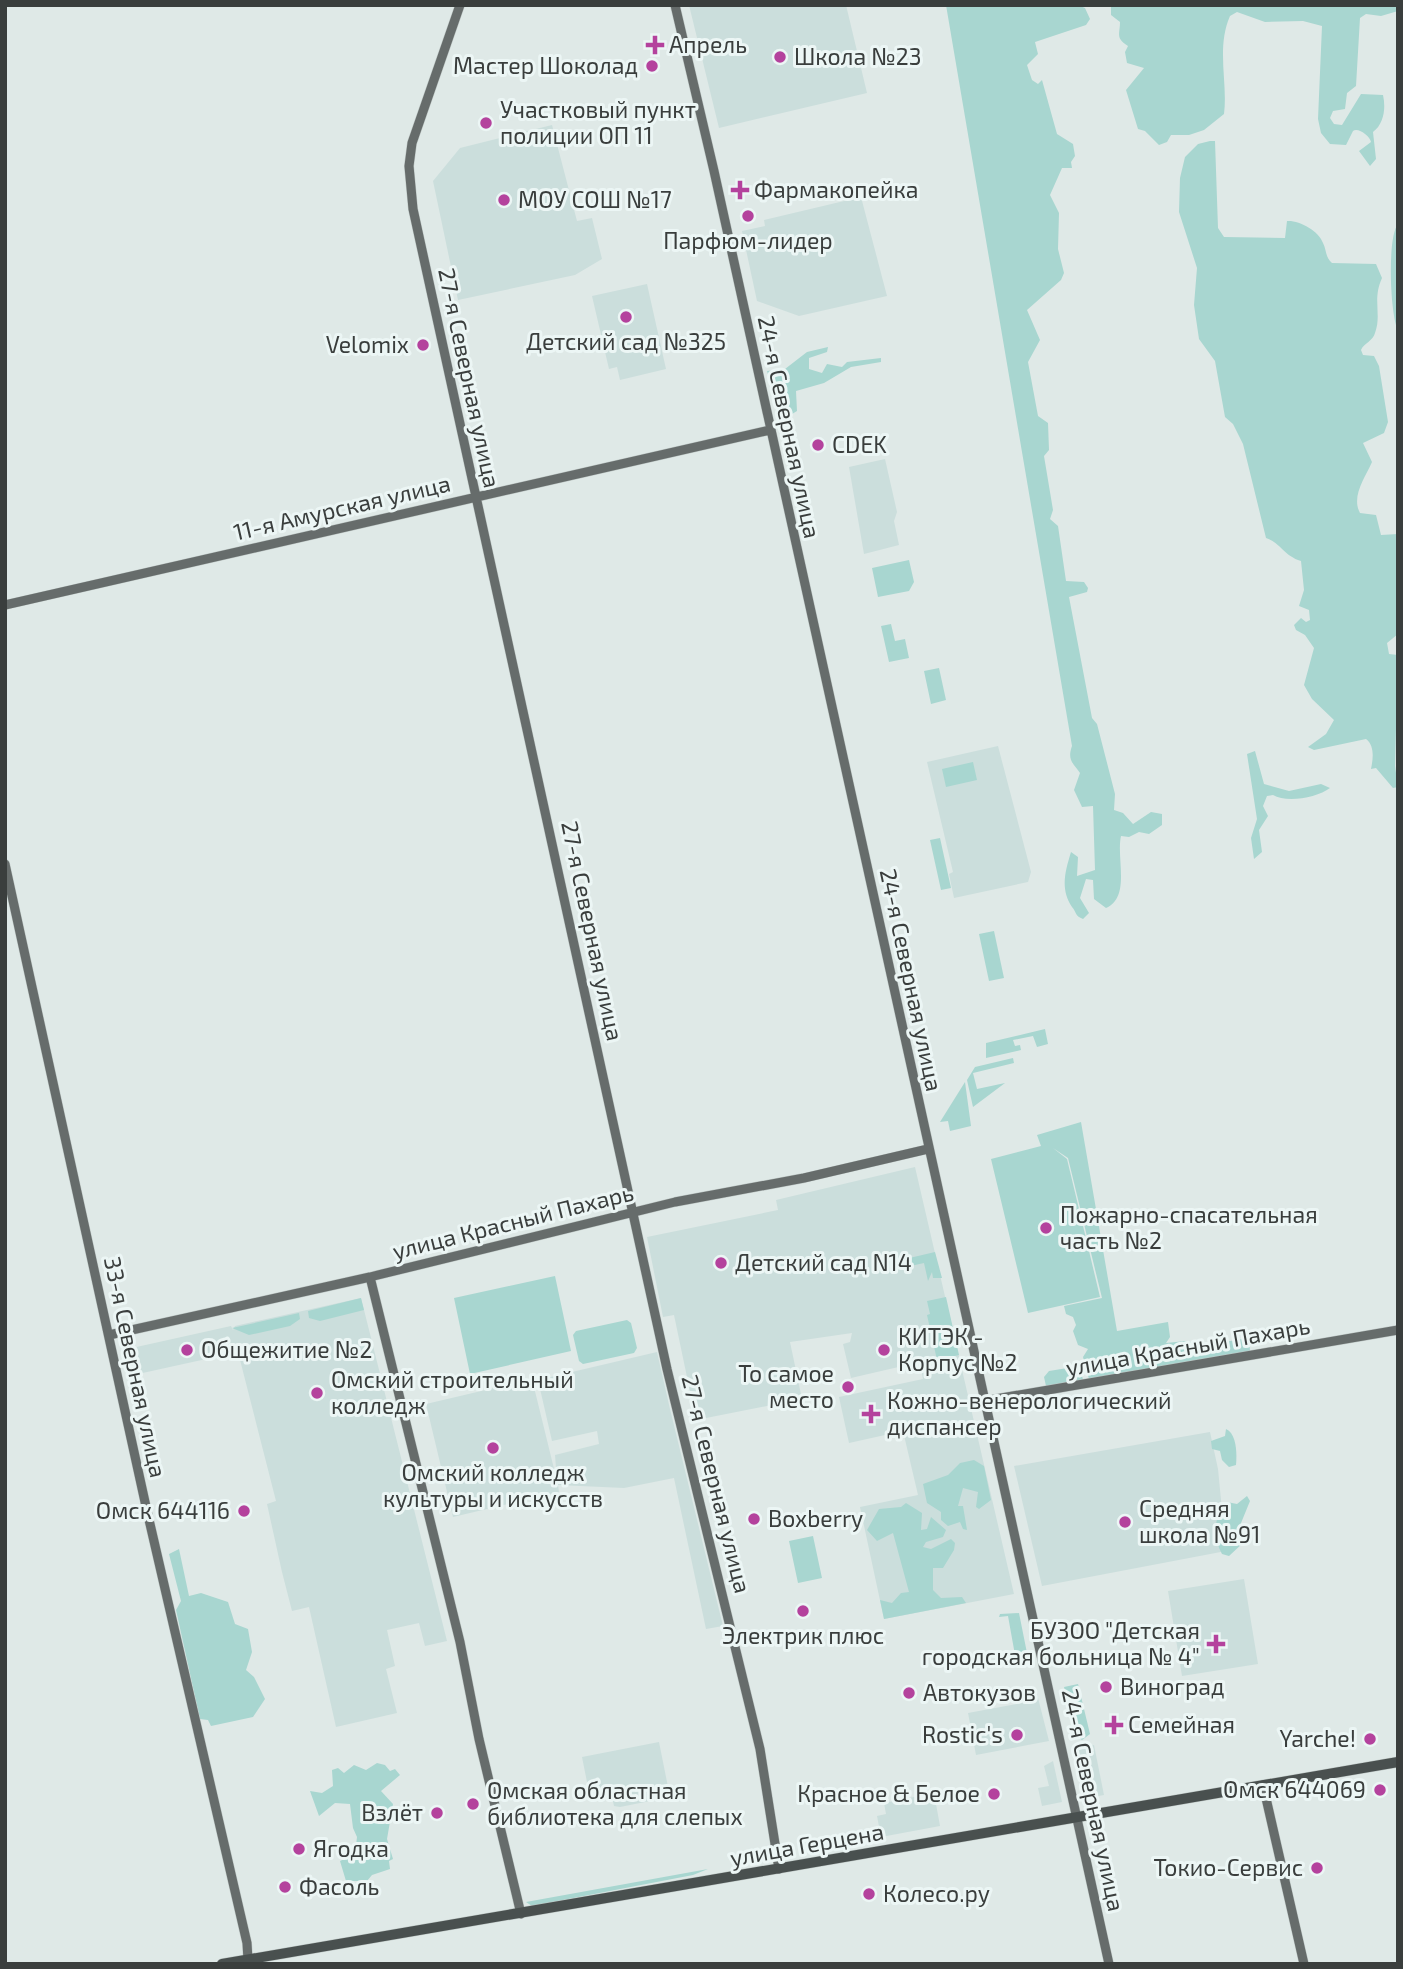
<svg xmlns="http://www.w3.org/2000/svg" width="1403" height="1969" font-family="'Exo 2',sans-serif">
  <style>
    .built { fill: #cbdedc }
    .green { fill: #a8d6d0 }
    .lines { fill: none; stroke-linecap: round; stroke-linejoin: round }
    .secondary-casing { stroke: #bec7c5; stroke-width: 10 }
    .primary-casing { stroke: #bec7c5; stroke-width: 11 }
    .secondary { stroke: #666c6b; stroke-width: 9 }
    .primary { stroke: #49504f; stroke-width: 10 }
    .poi-dot { fill: #b4429d; stroke: #ecf6f5; stroke-width: 2.5 }
    .labels { text-anchor: middle; stroke-width: 6; stroke-linejoin: round; paint-order: stroke }
    .poi-label { font-size: 23px; fill: #3a3e3d; stroke: #ecf6f5; text-anchor: start }
    .street-label { font-size: 23px; fill: #3a3e3d; stroke: #ecf6f5 }
  </style>
  <rect width="100%" height="100%" fill="#dfe9e7"/>
  <!-- built -->
  <path class="built" d="M689 5H846L867 93 719 128Z
    M552 125 577 221 592 218 602 259 575 275 458 300 433 181 460 148Z
    M861 197 887 296 799 316 757 301 742 231 765 226 764 220Z
    M647 284 666 369 620 380 617 367 609 369 592 296Z
    M885 459 897 512 894 521 899 545 864 554 849 467Z
    M998 746 1031 872 1028 882 954 898 949 874 953 872 927 762Z
    M915 1167 1014 1594 884 1619 860 1507 918 1495 903 1431 849 1443 839 1397 923 1379 920 1362 851 1378 843 1344 850 1342 852 1333 790 1342 802 1399 696 1420 674 1315 663 1317 647 1237 778 1210 776 1200Z
    M361 1298 447 1641 425 1646 419 1623 387 1630 395 1666 386 1669 397 1713 336 1727 309 1607 292 1611 282 1572 267 1504 276 1501 238 1352 138 1374 132 1348 231 1326 233 1330 235 1326Z
    M657 1352 670 1409 723 1626 706 1629 674 1478 624 1488 558 1485 559 1492 453 1517 426 1404 532 1379 557 1481 555 1455 599 1444 597 1431 552 1441 538 1380Z
    M1210 1432 1218 1469 1226 1551 1042 1586 1014 1466Z
    M1244 1579 1258 1664 1182 1676 1168 1591Z
    M1037 1694 1049 1741 976 1755 968 1713 1022 1703V1697Z
    M659 1742 670 1797 620 1807 614 1806 611 1792 590 1797 582 1757Z
    M1094 1745 1104 1795 1087 1798 1076 1749Z
    M1053 1761 1062 1802 1042 1806 1038 1788 1049 1786 1044 1766Z
    M934 1793 940 1826 881 1837 877 1816 886 1814 884 1803Z"/>
  <!-- green -->
  <path class="green" d="M946 5H1078L1085 8 1090 19 1086 25 1035 42 1038 54 1027 65 1032 80 1038 84 1042 80 1057 134 1073 144 1075 156 1071 162 1072 168H1062L1050 195 1059 213 1058 249 1064 273 1061 280 1027 310 1040 340 1028 362 1038 416 1048 423 1049 450 1044 456 1053 510 1050 519 1058 526 1066 581 1084 582 1088 588 1087 592 1069 597 1092 718 1097 724 1115 794 1114 810 1123 813 1133 824 1151 812 1162 814V825L1149 834 1139 832 1129 837 1121 836C1116 858 1131 897 1106 908L1094 899 1093 880 1086 879 1080 898 1089 913 1083 919C1075 916 1077 913 1072 907 1060 889 1065 872 1071 852L1078 857 1077 876 1095 870 1093 806 1082 807 1074 790 1080 773C1073 763 1067 760 1072 746Z
    M1111 5H1398V11L1381 16 1366 14 1360 18 1356 86 1347 93 1345 109 1333 111 1330 118 1334 124 1342 125 1361 94 1383 95C1386 108 1384 124 1373 132L1376 159 1370 166 1359 151 1371 142C1370 136 1358 127 1353 131L1346 145 1330 144 1321 133 1318 119 1322 26 1303 21 1265 22 1237 12 1230 16C1216 48 1228 83 1224 114L1204 130 1189 135H1171L1167 142 1159 145 1145 131 1138 129 1126 90 1144 68 1127 63 1125 52 1128 46C1115 38 1120 34 1120 22L1111 15Z
    M1210 141H1215L1218 228 1224 237 1285 238 1287 221C1299 220 1319 231 1323 243 1327 251 1325 257 1332 263L1376 264 1382 278C1372 300 1382 314 1375 333 1373 341 1364 343 1361 350L1363 355 1374 356 1379 366 1388 422 1384 433 1363 443 1372 462C1365 478 1351 496 1360 513L1376 515 1381 535 1398 534V634L1387 643 1389 654 1398 655 1395 766 1398 787 1393 788 1376 768 1371 769C1373 759 1375 746 1366 739L1314 750 1308 747 1326 734 1334 720 1312 699 1304 685 1314 648 1305 635 1296 630 1294 625 1301 618 1306 622 1310 620 1309 610 1299 606 1304 590 1301 561C1283 555 1281 543 1266 538L1243 444 1233 424 1225 417 1215 361 1199 339 1194 305 1197 268 1179 212 1180 178 1185 157 1198 144Z
    M1398 224V330C1390 315 1387 237 1398 224Z
    M828 347 827 352 809 358V369L822 373 827 364 842 367 847 362 881 358V362L851 367 824 383 796 391 797 411 782 420 767 371 785 369 807 352Z
    M909 560 914 582 909 591 878 597 872 568Z
    M891 624 895 641 905 639 909 658 889 662 881 626Z
    M939 668 946 700 931 704 924 671Z
    M1255 751 1264 784 1289 791 1321 784 1330 788C1317 798 1286 803 1273 795L1267 796 1263 806 1268 816 1259 830 1262 852 1254 859 1251 838 1257 819 1247 754Z
    M973 762 977 780 946 787 942 769Z
    M940 838 951 888 941 890 930 840Z
    M994 931 1004 978 989 981 979 934Z
    M1045 1029 1048 1044 1037 1047 1033 1036 1013 1040 1015 1046 1020 1045 1021 1050 986 1058V1043Z
    M1013 1058 1014 1063 973 1073 977 1089 1005 1083 973 1107 967 1080 975 1067Z
    M965 1082 971 1126 950 1131 948 1121 940 1122Z
    M1081 1122 1117 1331 1168 1322 1170 1337 1166 1343 1186 1341 1205 1345 1249 1338 1250 1351 1089 1379 1083 1357 1088 1349 1078 1345 1073 1331 1076 1325 1073 1317 1066 1314 1064 1306 1102 1298 1068 1158 1053 1148 1067 1159 1100 1297 1028 1313 991 1159 1041 1146 1037 1135Z
    M935 1252 942 1278H933L932 1272 928 1281 924 1263 897 1269 901 1260Z
    M555 1276 571 1351 470 1374 454 1298Z
    M946 1297 959 1355 937 1360 927 1315 930 1314 927 1301Z
    M361 1298 364 1310 320 1321 309 1318 308 1311Z
    M299 1313 300 1319 290 1326 249 1335 232 1328Z
    M627 1320 631 1323 637 1348 634 1353 583 1364 579 1361 573 1335 576 1331Z
    M1080 1366 1083 1380 1046 1386 1044 1377 1049 1371Z
    M1226 1429C1237 1434 1237 1454 1236 1465L1229 1467 1222 1460 1220 1451 1212 1449 1211 1441 1225 1436Z
    M974 1460 984 1466 991 1500 979 1509 976 1507 978 1492 963 1488 958 1506H963L967 1530 963 1529 960 1522 948 1526 941 1520V1512L927 1503 923 1484 948 1475 960 1463Z
    M1247 1496 1250 1501 1239 1528 1243 1543 1229 1556 1222 1554C1213 1538 1213 1515 1227 1502L1237 1504Z
    M906 1503 922 1513 921 1530 927 1529 931 1517 946 1530 943 1537 926 1542 923 1547 931 1549 951 1539 955 1543 954 1550 943 1568H933V1590L941 1598 962 1597 966 1603 884 1619 880 1600 892 1603 901 1593 909 1592 893 1533 877 1541 867 1530 879 1509 901 1507Z
    M813 1536 822 1578 798 1583 789 1541Z
    M179 1549 189 1596 201 1593 228 1602 235 1624 248 1629 252 1652 246 1670 254 1677 265 1699 253 1717 211 1726 208 1720 200 1719 176 1610 181 1601 169 1554Z
    M1019 1613 1027 1653 1015 1655 1008 1616 999 1617 1000 1614Z
    M1078 1684 1090 1734 1082 1740 1076 1736 1064 1687Z
    M377 1763 385 1765 390 1771 395 1769 400 1775 381 1791 393 1804 387 1839 393 1859 389 1861 390 1869 372 1875 367 1881H346L340 1861 355 1854 357 1837 353 1828 350 1804 335 1803 319 1816 310 1791 322 1793 333 1786 332 1770 338 1768 344 1773 354 1765 366 1770Z
    M708 1869 693 1875 532 1906 526 1902Z"/>
  <g class="lines">
    <!-- secondary casing -->
    <g class="secondary-casing">
      <path id="secondary" d="M460 5 412 143 409 166 413 209 667 1369 760 1749 779 1869
        M675 5 714 171 1109 1964
        M5 605 770 430
        M5 864 147 1511 247 1943 248 1960
        M370 1277 460 1642 479 1739 521 1914
        M109 1335 370 1277 675 1202 804 1178 928 1149
        M984 1401 1398 1330
        M1263 1785 1304 1964"/>
    </g>
    <!-- primary casing -->
    <g class="primary-casing">
      <path id="primary" d="M222 1964 1398 1762"/>
    </g>
    <!-- secondary -->
    <use href="#secondary" class="secondary"/>
    <!-- primary -->
    <use href="#primary" class="primary"/>
  </g>
  <!-- markers -->
  <g class="poi-dot">
    <path d="M651.5 34.5h7v7h7v7h-7v7h-7v-7h-7v-7h7z"/>
    <circle cx="780" cy="57" r="7"/>
    <circle cx="652" cy="66" r="7"/>
    <circle cx="486" cy="123" r="7"/>
    <path d="M736.5 179.5h7v7h7v7h-7v7h-7v-7h-7v-7h7z"/>
    <circle cx="504" cy="200" r="7"/>
    <circle cx="748" cy="216" r="7"/>
    <circle cx="626" cy="317" r="7"/>
    <circle cx="423" cy="345" r="7"/>
    <circle cx="818" cy="445" r="7"/>
    <circle cx="1046" cy="1228" r="7"/>
    <circle cx="721" cy="1263" r="7"/>
    <circle cx="187" cy="1350" r="7"/>
    <circle cx="884" cy="1350" r="7"/>
    <circle cx="848" cy="1387" r="7"/>
    <circle cx="317" cy="1393" r="7"/>
    <path d="M867.5 1403.5h7v7h7v7h-7v7h-7v-7h-7v-7h7z"/>
    <circle cx="493" cy="1448" r="7"/>
    <circle cx="244" cy="1511" r="7"/>
    <circle cx="754" cy="1519" r="7"/>
    <circle cx="1125" cy="1522" r="7"/>
    <circle cx="803" cy="1611" r="7"/>
    <path d="M1212.5 1633.5h7v7h7v7h-7v7h-7v-7h-7v-7h7z"/>
    <circle cx="1106" cy="1687" r="7"/>
    <circle cx="909" cy="1693" r="7"/>
    <path d="M1110.5 1714.5h7v7h7v7h-7v7h-7v-7h-7v-7h7z"/>
    <circle cx="1017" cy="1735" r="7"/>
    <circle cx="1370" cy="1739" r="7"/>
    <circle cx="1380" cy="1790" r="7"/>
    <circle cx="994" cy="1794" r="7"/>
    <circle cx="473" cy="1804" r="7"/>
    <circle cx="437" cy="1813" r="7"/>
    <circle cx="299" cy="1849" r="7"/>
    <circle cx="1317" cy="1868" r="7"/>
    <circle cx="285" cy="1887" r="7"/>
    <circle cx="869" cy="1894" r="7"/>
  </g>
  <g class="labels">
    <!-- poi labels -->
    <g class="poi-label">
      <text x="669" y="53">Апрель</text>
      <text x="794" y="65">Школа №23</text>
      <text x="638" y="74" text-anchor="end">Мастер Шоколад</text>
      <text x="500" y="118">Участковый пункт<tspan x="500" dy="26">полиции ОП 11</tspan></text>
      <text x="754" y="198">Фармакопейка</text>
      <text x="518" y="208">МОУ СОШ №17</text>
      <text x="748" y="249" text-anchor="middle">Парфюм-лидер</text>
      <text x="626" y="350" text-anchor="middle">Детский сад №325</text>
      <text x="409" y="353" text-anchor="end">Velomix</text>
      <text x="832" y="453">CDEK</text>
      <text x="1060" y="1223">Пожарно-спасательная<tspan x="1060" dy="26">часть №2</tspan></text>
      <text x="735" y="1271">Детский сад N14</text>
      <text x="898" y="1345">КИТЭК -<tspan x="898" dy="26">Корпус №2</tspan></text>
      <text x="201" y="1358">Общежитие №2</text>
      <text x="834" y="1382" text-anchor="end">То самое<tspan x="834" dy="26">место</tspan></text>
      <text x="331" y="1388">Омский строительный<tspan x="331" dy="26">колледж</tspan></text>
      <text x="887" y="1409">Кожно-венерологический<tspan x="887" dy="26">диспансер</tspan></text>
      <text x="493" y="1481" text-anchor="middle">Омский колледж<tspan x="493" dy="26">культуры и искусств</tspan></text>
      <text x="1139" y="1517">Средняя<tspan x="1139" dy="26">школа №91</tspan></text>
      <text x="230" y="1519" text-anchor="end">Омск 644116</text>
      <text x="768" y="1527">Boxberry</text>
      <text x="1200" y="1639" text-anchor="end">БУЗОО "Детская<tspan x="1200" dy="26">городская больница № 4"</tspan></text>
      <text x="803" y="1644" text-anchor="middle">Электрик плюс</text>
      <text x="1120" y="1695">Виноград</text>
      <text x="923" y="1701">Автокузов</text>
      <text x="1128" y="1733">Семейная</text>
      <text x="1003" y="1743" text-anchor="end">Rostic's</text>
      <text x="1356" y="1747" text-anchor="end">Yarche!</text>
      <text x="1366" y="1798" text-anchor="end">Омск 644069</text>
      <text x="487" y="1799">Омская областная<tspan x="487" dy="26">библиотека для слепых</tspan></text>
      <text x="980" y="1802" text-anchor="end">Красное &amp; Белое</text>
      <text x="423" y="1821" text-anchor="end">Взлёт</text>
      <text x="313" y="1857">Ягодка</text>
      <text x="1303" y="1876" text-anchor="end">Токио-Сервис</text>
      <text x="299" y="1895">Фасоль</text>
      <text x="883" y="1902">Колесо.ру</text>
    </g>
    <!-- street labels -->
    <g class="street-label">
      <text transform="translate(469 378) rotate(78)" y="8">27-я Северная улица</text>
      <text transform="translate(789 427) rotate(78)" y="8">24-я Северная улица</text>
      <text transform="translate(342 508) rotate(-13)" y="8">11-я Амурская улица</text>
      <text transform="translate(592 931) rotate(78)" y="8">27-я Северная улица</text>
      <text transform="translate(911 980) rotate(78)" y="8">24-я Северная улица</text>
      <text transform="translate(513 1222) rotate(-14)" y="8">улица Красный Пахарь</text>
      <text transform="translate(1188 1347) rotate(-10)" y="8">улица Красный Пахарь</text>
      <text transform="translate(135 1367) rotate(78)" y="8">33-я Северная улица</text>
      <text transform="translate(716 1484) rotate(76)" y="8">27-я Северная улица</text>
      <text transform="translate(1093 1800) rotate(78)" y="8">24-я Северная улица</text>
      <text transform="translate(807 1845) rotate(-10)" y="8">улица Герцена</text>
    </g>
  </g>
  <!-- border -->
  <rect width="1403" height="1969" fill="none" stroke="#3a3e3d" stroke-width="14"/>
</svg>
